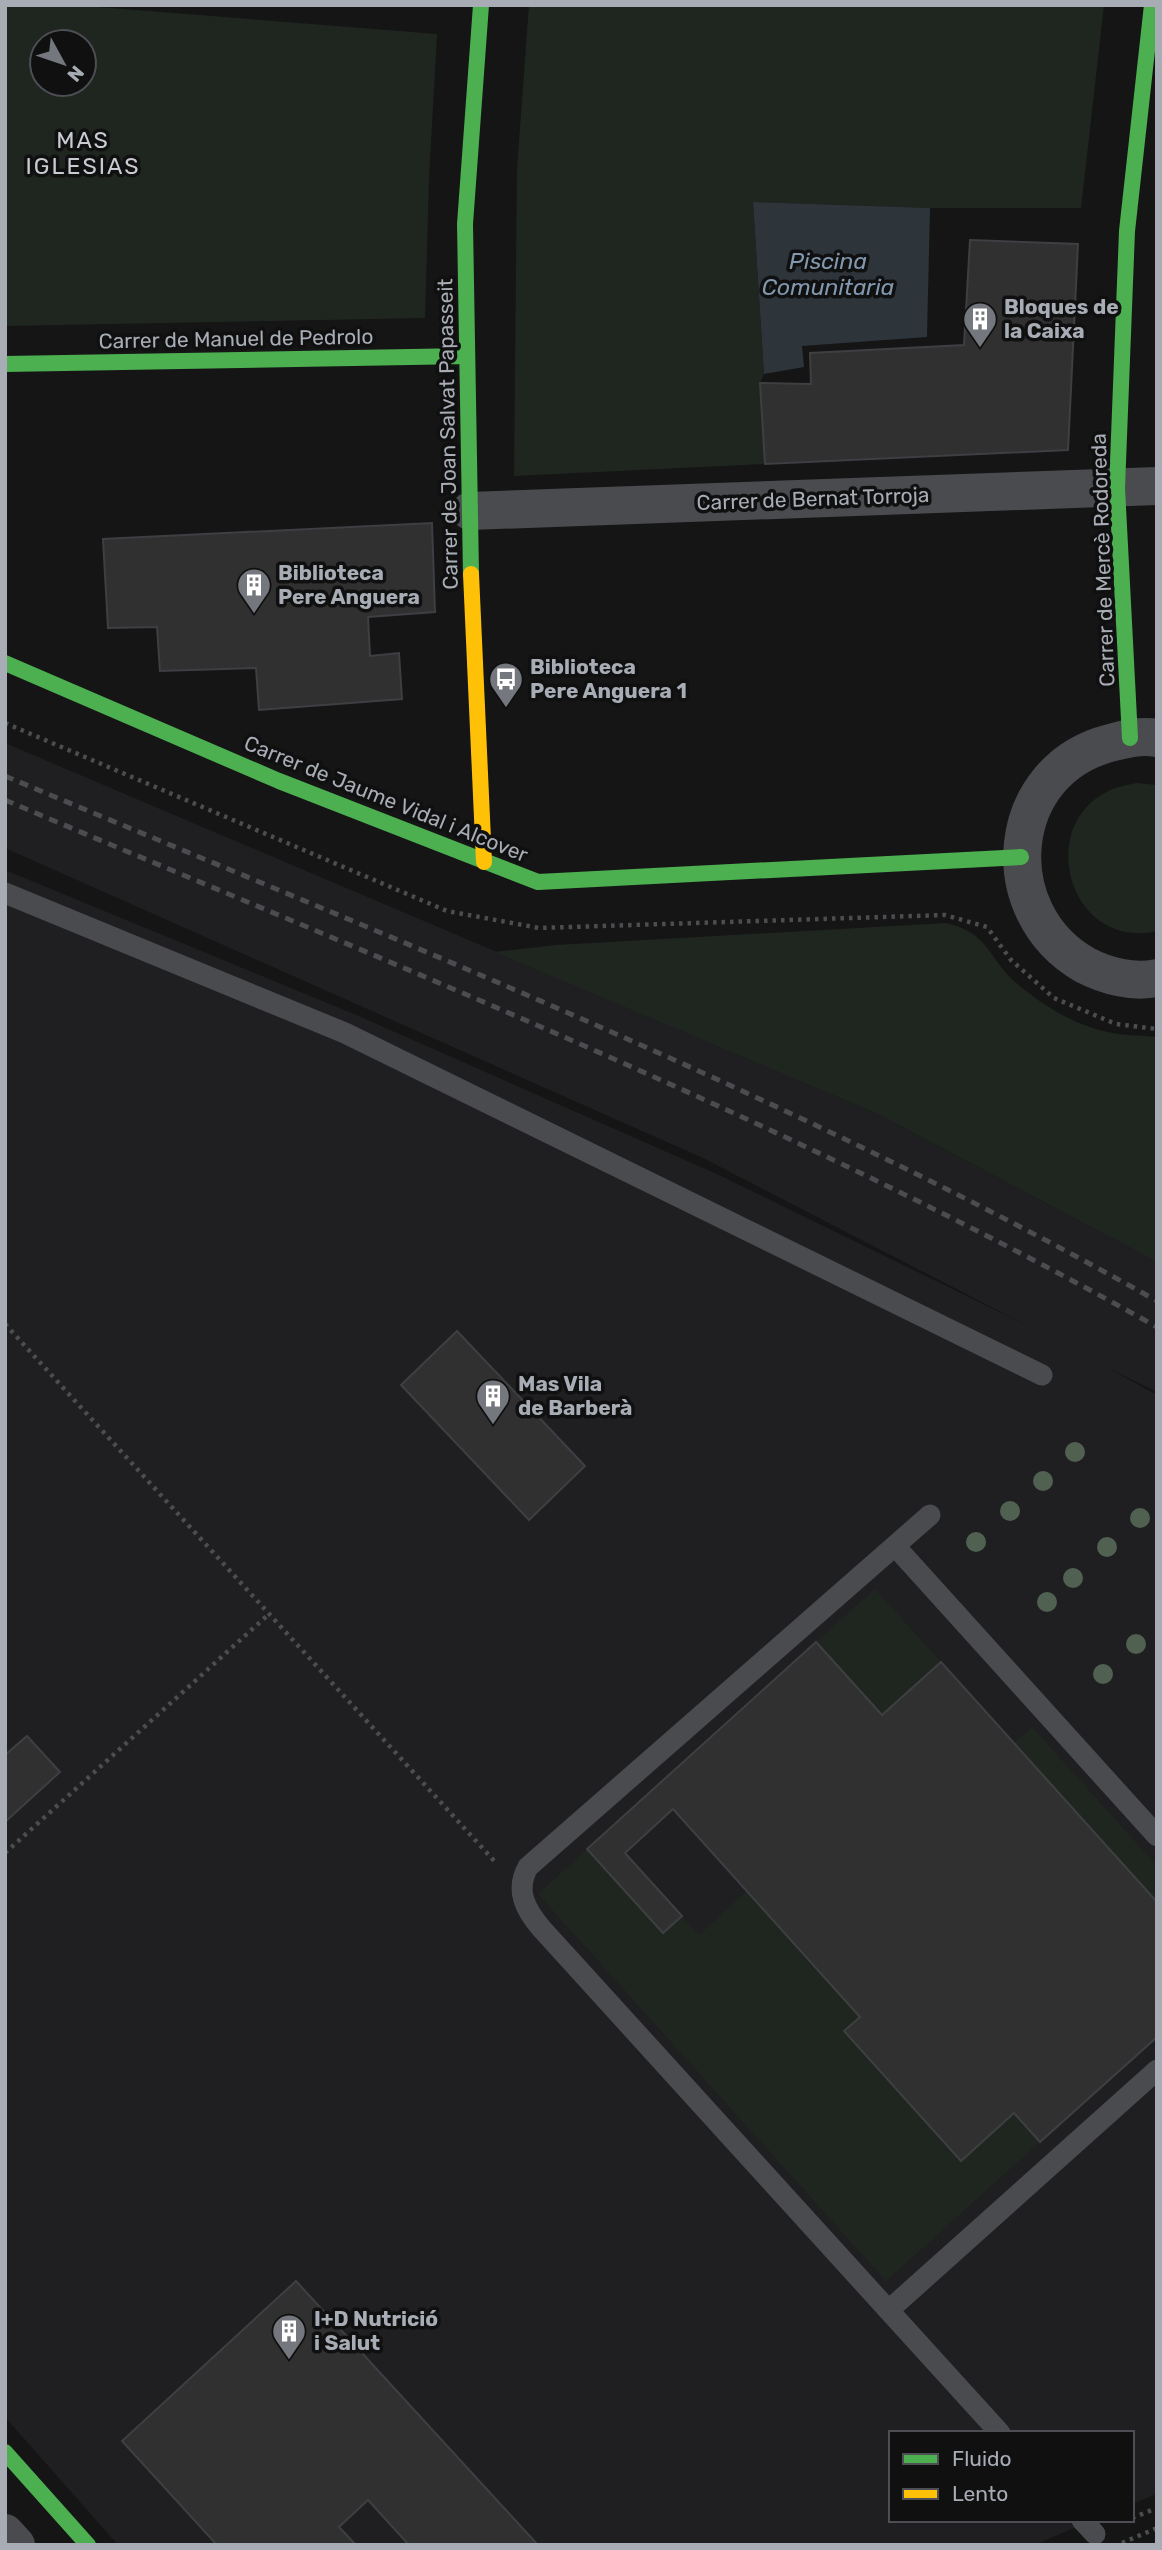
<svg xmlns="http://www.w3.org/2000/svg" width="1162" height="2550" font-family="Rubik,sans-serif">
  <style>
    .built { fill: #1f1f21 }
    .green { fill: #1f2620; fill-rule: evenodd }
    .water { fill: #2d343a }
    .building { fill: #303031; stroke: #3e3f42; stroke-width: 2 }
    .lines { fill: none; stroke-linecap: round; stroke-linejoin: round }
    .path { stroke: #4b4d4f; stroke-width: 4.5; stroke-dasharray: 3.5 5; stroke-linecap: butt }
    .lane { stroke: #4a4b4e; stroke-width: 21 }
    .street { stroke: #4a4b4e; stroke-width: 38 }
    .fast { stroke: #4caf50; stroke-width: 16 }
    .slow { stroke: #ffc107; stroke-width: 16 }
    .rail { stroke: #4b4c4f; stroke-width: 5; stroke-dasharray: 9 7; stroke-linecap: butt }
    .tree { fill: #506151 }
    .labels { text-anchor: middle; stroke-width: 7; stroke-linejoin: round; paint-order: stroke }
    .poi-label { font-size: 21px; font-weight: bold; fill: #a7acb5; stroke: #101011; text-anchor: start }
    .street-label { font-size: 21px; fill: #a7acb5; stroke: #101011 }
    .neighbourhood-label { font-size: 23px; letter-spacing: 2px; fill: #c8cbd2; stroke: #101011 }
    .water-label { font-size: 23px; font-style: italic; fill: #8198ae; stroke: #101011 }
  </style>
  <rect width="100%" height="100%" fill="#151516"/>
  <!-- built -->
  <path class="built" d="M5 743 878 1114 1157 1262V1392L1108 1368 1157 1395V2494L1132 2504V2433H891V2520H1093L1034 2545H118L5 2417V870L354 1014 719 1175 1028 1326 703 1158 5 848Z"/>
  <!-- green -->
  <path class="green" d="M5 5H72L437 34 429 178 425 318 5 326ZM42 42H84V84H42Z
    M529 5H1104L1081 208H930L753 202 764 374 760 383 765 464 514 476 517 169Z
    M1136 783 1157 785V931C1068 952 1032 820 1115 788 1121 786 1129 785 1136 783Z
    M946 923C989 933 987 956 1014 981 1041 1004 1073 1025 1108 1032 1124 1036 1141 1035 1157 1037V1262L878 1114 495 952 556 945Z
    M875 1589 941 1662 882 1715 816 1642Z
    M1032 1727 1157 1866V1902L1014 1743Z
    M587 1849 682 1916 699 1935 747 1891 860 2017 844 2032 960 2161 1014 2113 1040 2142 886 2281 538 1894Z"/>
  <!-- water -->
  <path class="water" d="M753 202 930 208 927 337 802 346 804 367 764 374Z"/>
  <!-- building -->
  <path class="building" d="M970 240 1078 244 1068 450 765 464 760 383 811 384 810 353 964 345Z
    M432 523 435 612 368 617 370 656 399 653 402 699 259 710 256 668 160 671 157 627 108 628 103 539Z
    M457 1331 585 1466 529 1520 401 1385Z
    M816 1642 882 1715 941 1662 1157 1902V2037L1040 2142 1014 2113 961 2161 844 2031 860 2017 673 1809 625 1853 682 1916 663 1933 587 1849Z
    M27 1736 60 1772 5 1822V1755Z
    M296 2281 538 2545H409L368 2500 339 2527 356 2545H217L122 2441Z"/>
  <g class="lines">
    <!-- path -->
    <path class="path" d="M5 723 447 911 539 928 945 915 987 927 1011 960 1054 998 1116 1024 1157 1029
      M5 1324 497 1864
      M5 1853 269 1614
      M1132 2518 1157 2508
      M1122 2543 1157 2528"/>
    <!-- lane -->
    <path class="lane" d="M5 893 345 1033 1042 1375
      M930 1515 528 1867C515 1890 525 1909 541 1928L1000 2433
      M895 1546 1157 1836
      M889 2310 1157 2070
      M1082 2520 1095 2534"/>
    <!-- street -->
    <path class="street" d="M470 511 1157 486
      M1157 738C1141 735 1125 739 1110 743 1004 770 992 912 1085 965 1106 976 1133 983 1157 978
      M5 2533 16 2545"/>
    <!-- fast -->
    <path class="fast" d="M5 364 467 356
      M471 574 465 224 481 5
      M5 663 279 781 538 882 1021 857
      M1130 738 1117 488 1127 231 1152 5
      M5 2452 88 2545"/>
    <!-- slow -->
    <path class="slow" d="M471 574 484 862"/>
    <!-- rail -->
    <path class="rail" d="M5 776C393 939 790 1094 1157 1301
      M5 800C394 965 788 1120 1157 1327"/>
  </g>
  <!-- trees -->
  <g class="tree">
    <circle cx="1075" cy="1452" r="10"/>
    <circle cx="1043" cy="1481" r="10"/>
    <circle cx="1010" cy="1511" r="10"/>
    <circle cx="1140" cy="1518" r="10"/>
    <circle cx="976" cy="1542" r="10"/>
    <circle cx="1107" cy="1547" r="10"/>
    <circle cx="1073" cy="1578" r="10"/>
    <circle cx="1047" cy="1602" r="10"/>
    <circle cx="1136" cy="1644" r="10"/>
    <circle cx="1103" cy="1674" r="10"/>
  </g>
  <!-- icons -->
  <defs>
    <g id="building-pin" transform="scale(1.75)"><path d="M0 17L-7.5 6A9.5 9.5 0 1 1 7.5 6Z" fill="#74777d" stroke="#101011"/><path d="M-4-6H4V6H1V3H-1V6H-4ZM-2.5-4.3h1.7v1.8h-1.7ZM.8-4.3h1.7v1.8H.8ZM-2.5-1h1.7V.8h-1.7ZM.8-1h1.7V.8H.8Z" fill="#fff"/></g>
    <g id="bus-pin" transform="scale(1.75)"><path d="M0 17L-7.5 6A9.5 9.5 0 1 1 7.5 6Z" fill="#74777d" stroke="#101011"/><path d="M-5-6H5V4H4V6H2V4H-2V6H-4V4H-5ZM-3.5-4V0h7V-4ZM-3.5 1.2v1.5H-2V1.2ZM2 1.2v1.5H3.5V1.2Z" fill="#fff"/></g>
  </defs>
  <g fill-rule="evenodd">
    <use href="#building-pin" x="980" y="319"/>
    <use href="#building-pin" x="254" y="585"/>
    <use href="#bus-pin" x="506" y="679"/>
    <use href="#building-pin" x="493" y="1396"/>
    <use href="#building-pin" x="289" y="2331"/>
  </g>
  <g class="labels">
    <!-- poi labels -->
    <g class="poi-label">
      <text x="1004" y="314">Bloques de<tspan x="1004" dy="24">la Caixa</tspan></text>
      <text x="278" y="580">Biblioteca<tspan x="278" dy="24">Pere Anguera</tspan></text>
      <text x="530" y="674">Biblioteca<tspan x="530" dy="24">Pere Anguera 1</tspan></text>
      <text x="518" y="1391">Mas Vila<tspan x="518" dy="24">de Barberà</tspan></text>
      <text x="314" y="2326">I+D Nutrició<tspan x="314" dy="24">i Salut</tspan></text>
    </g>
    <!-- street labels -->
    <g class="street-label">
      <text transform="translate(236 339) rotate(-1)" y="7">Carrer de Manuel de Pedrolo</text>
      <text transform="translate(448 434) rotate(-91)" y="7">Carrer de Joan Salvat Papasseit</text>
      <text transform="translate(813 499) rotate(-2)" y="7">Carrer de Bernat Torroja</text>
      <text transform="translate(1103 560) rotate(-92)" y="7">Carrer de Mercè Rodoreda</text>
      <text transform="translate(386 799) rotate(22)" y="7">Carrer de Jaume Vidal i Alcover</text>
    </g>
    <!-- neighbourhood labels -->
    <g class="neighbourhood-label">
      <text x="83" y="148">MAS<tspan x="83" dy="26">IGLESIAS</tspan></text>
    </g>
    <!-- water labels -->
    <g class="water-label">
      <text x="828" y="269">Piscina<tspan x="828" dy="26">Comunitaria</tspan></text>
    </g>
  </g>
  <!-- border -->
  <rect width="1162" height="2550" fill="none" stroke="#a7acb5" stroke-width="14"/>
  <!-- legend -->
  <rect x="889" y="2431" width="245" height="91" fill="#101011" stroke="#4c4e53" stroke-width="2"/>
  <rect x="903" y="2454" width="35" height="10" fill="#4caf50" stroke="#4c4e53" stroke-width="2"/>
  <text x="952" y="2466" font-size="21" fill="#a7acb5">Fluido</text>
  <rect x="903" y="2489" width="35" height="10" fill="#ffc107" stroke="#4c4e53" stroke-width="2"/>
  <text x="952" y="2501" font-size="21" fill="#a7acb5">Lento</text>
  <!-- north arrow -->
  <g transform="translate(63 63) rotate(130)"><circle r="33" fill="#101011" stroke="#4c4e53" stroke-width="2"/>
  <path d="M0-5L12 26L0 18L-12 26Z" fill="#74777d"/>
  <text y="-10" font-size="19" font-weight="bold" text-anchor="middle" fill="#a7acb5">N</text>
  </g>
</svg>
